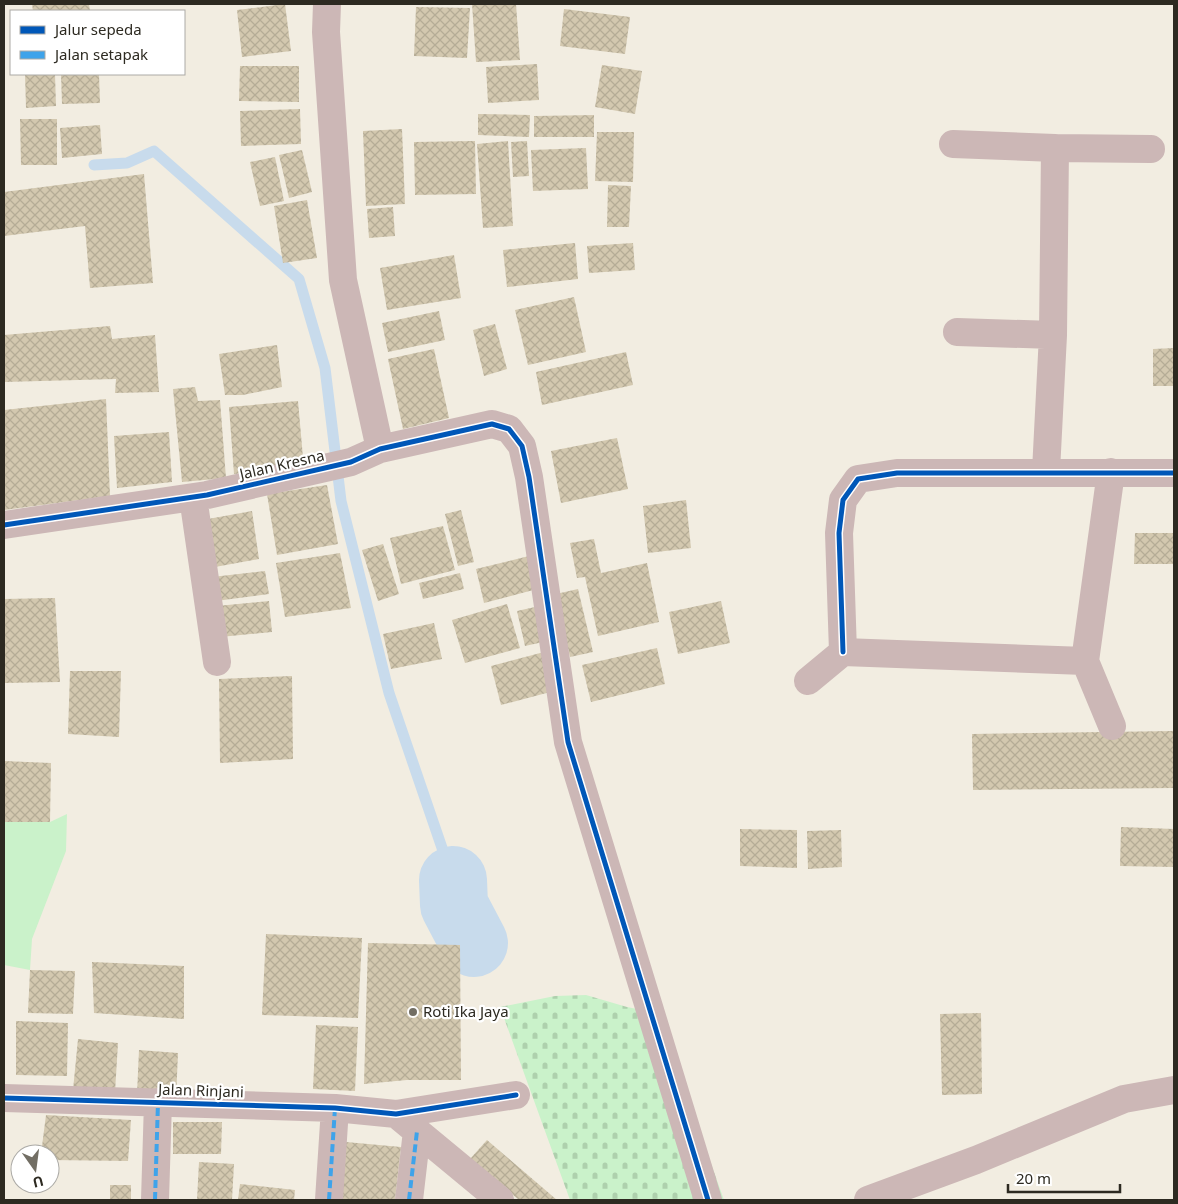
<svg xmlns="http://www.w3.org/2000/svg" width="1178" height="1204" font-family="'Noto Sans',sans-serif">
  <style>
    .grass { fill: #caf2ca }
    .cemetery { fill: url(#cemetery-stones) }
    .lines { fill: none; stroke-linecap: round; stroke-linejoin: round }
    .stream { stroke: #c8dbec; stroke-width: 11 }
    .river { stroke: #c8dbec; stroke-width: 68 }
    .building { fill: url(#building-cross-hatch) }
    .minor { stroke: #ccb7b6; stroke-width: 28 }
    .quiet { stroke: #3ea3ea; stroke-width: 4; stroke-dasharray: 8 4; stroke-linecap: butt }
    .cycleway-casing { stroke: #fff; stroke-width: 8 }
    .cycleway { stroke: #0057b8; stroke-width: 5 }
    .poi-dot { fill: #726e64; stroke: #fff; stroke-width: 2 }
    .labels { text-anchor: middle; stroke-width: 4.5; stroke-linejoin: round; paint-order: stroke }
    .street-label { font-size: 15px; fill: #2d2a21; stroke: #fff }
    .poi-label { font-size: 15px; fill: #2d2a21; stroke: #fff; text-anchor: start }
  </style>
  <defs>
    <pattern id="cemetery-stones" width="16" height="16" patternUnits="userSpaceOnUse" patternTransform="scale(1.25)"><rect width="16" height="16" fill="#caf2ca"/><path d="M2 7V4a2 2 0 0 1 4 0v3zM10 15v-3a2 2 0 0 1 4 0v3z" fill="#aed0ad"/></pattern>
    <pattern id="building-cross-hatch" width="8" height="8" patternUnits="userSpaceOnUse" patternTransform="scale(1.25)"><rect width="8" height="8" fill="#d3c8af"/><path d="M0 0l8 8M0 8l8-8" fill="none" stroke="#b5ac96"/></pattern>
  </defs>
  <rect width="100%" height="100%" fill="#f2ede1"/>
  <!-- grass -->
  <path class="grass" d="M67 814 66 851 32 939 30 970 4 965V822H50Z"/>
  <!-- cemetery -->
  <path class="cemetery" d="M586 995 627 1007 657 1013 724 1200H570L500 1007 555 996Z"/>
  <g class="lines">
    <!-- stream -->
    <path class="stream" d="M94 165 127 163 154 151 299 279 325 368 341 501 389 693 453 880"/>
    <!-- river -->
    <path class="river" d="M453 880 454 905 474 943"/>
  </g>
  <!-- building -->
  <path class="building" d="M32 4H89L90 11H33Z
    M285 4 291 51 242 57 237 10Z
    M472 4H516L520 60 476 62Z
    M416 7 470 8 467 58 414 56Z
    M564 9 630 17 625 54 560 46Z
    M537 64 539 100 488 103 486 67Z
    M602 65 642 71 635 114 595 107Z
    M240 66H299V102L239 101Z
    M25 74H55L56 106 26 108Z
    M61 74H99L100 103 62 104Z
    M300 109 301 144 241 146 240 111Z
    M478 114 530 115 529 137 478 135Z
    M594 115V137H534V116Z
    M20 119H57V165H21Z
    M100 125 102 154 62 158 60 128Z
    M402 129 405 204 366 206 363 131Z
    M597 132H634L633 182 595 181Z
    M475 141 476 194 415 195 414 142Z
    M508 141 513 226 483 228 477 144Z
    M527 141 529 176 513 177 511 142Z
    M586 148 588 189 533 191 531 150Z
    M302 150 312 192 289 198 279 155Z
    M275 157 284 201 260 206 250 162Z
    M144 174 153 283 90 288 85 226 4 236V192Z
    M608 185 631 186 629 227H607Z
    M307 200 317 258 283 263 274 206Z
    M393 207 395 236 369 238 367 209Z
    M575 243 578 279 507 287 503 250Z
    M633 243 635 270 589 273 587 246Z
    M454 255 461 298 387 310 380 268Z
    M574 297 586 352 528 365 515 310Z
    M439 311 445 340 388 352 382 323Z
    M495 324 507 369 484 376 473 330Z
    M110 326 112 339 155 335 159 392 115 393 116 379 4 382V335Z
    M277 345 282 387 243 395H225L219 354Z
    M1174 348V386H1153V349Z
    M434 349 449 418 403 429 388 359Z
    M626 352 633 385 542 405 536 372Z
    M195 387 198 401 220 400 226 478 182 482 173 389Z
    M106 399 110 496 4 510V410Z
    M298 401 304 469 234 474 229 407Z
    M169 432 172 482 117 488 114 436Z
    M617 438 628 489 561 503 551 451Z
    M327 485 338 544 277 555 267 494Z
    M686 500 691 548 648 553 643 506Z
    M461 510 474 562 458 566 445 514Z
    M252 511 259 559 215 567 208 519Z
    M443 526 455 570 401 584 390 538Z
    M1135 533H1174V564H1134Z
    M594 539 601 573 647 563 659 622 598 636 585 577 577 578 570 543Z
    M383 544 399 594 378 601 362 550Z
    M340 553 351 608 285 617 276 563Z
    M529 556 537 589 484 603 476 569Z
    M265 571 269 594 216 601 212 577Z
    M460 573 464 589 423 599 419 583Z
    M578 589 593 652 570 657 556 594Z
    M55 598 60 682 4 683V599Z
    M269 601 272 632 220 637 217 606Z
    M721 601 730 643 678 654 669 612Z
    M507 604 520 648 465 663 452 620Z
    M535 607 543 642 525 646 517 611Z
    M434 623 442 659 391 669 383 634Z
    M657 648 665 684 591 702 582 665Z
    M544 652 554 691 501 705 491 666Z
    M70 671H121L119 737 68 734Z
    M292 676 293 759 220 763 219 679Z
    M1174 731V788L973 790 972 734Z
    M4 761 51 763 50 822H4Z
    M1121 827 1174 829V867L1120 866Z
    M740 829 797 830V868L740 866Z
    M841 830 842 867 808 869 807 831Z
    M266 934 362 938 358 1018 262 1015Z
    M368 943 460 945 461 1080H407L364 1084Z
    M92 962 184 966V1019L94 1013Z
    M30 970 75 971 73 1014 28 1013Z
    M981 1013 982 1094 942 1095 940 1014Z
    M16 1021 68 1023 67 1076 16 1075Z
    M316 1025 358 1027 355 1091 313 1089Z
    M78 1039 118 1043 115 1092 73 1090Z
    M139 1050 178 1053 176 1098 137 1094Z
    M46 1115 131 1120 128 1161 50 1160V1154H41Z
    M173 1122H222L221 1154H173Z
    M487 1140 557 1200H519L470 1159Z
    M346 1142 401 1147 395 1200H340Z
    M199 1162 234 1164 232 1200H197Z
    M240 1184 295 1190 294 1200H238Z
    M110 1185H131V1200H110Z"/>
  <g class="lines">
    <!-- minor -->
    <path class="minor" d="M327 4 326 32 343 280 380 449
      M953 144 1055 148
      M957 332 1053 335
      M1046 471 1053 335 1055 148 1151 149
      M193 497 217 662
      M4 525 207 495 351 462 380 449 492 424 509 429 522 446 529 477 568 742 708 1200
      M843 652 839 533 843 500 858 479 897 473H1174
      M1085 661 1112 726
      M808 681 843 652 1085 661 1111 472
      M4 1098 335 1108 396 1114 516 1095
      M396 1114 500 1200
      M155 1200 158 1102
      M329 1200 335 1108
      M409 1200 417 1131
      M868 1200 976 1160 1124 1099 1174 1090"/>
    <!-- quiet -->
    <path class="quiet" d="M155 1200 158 1102
      M329 1200 335 1108
      M409 1200 417 1131"/>
    <!-- cycleway casing -->
    <g class="cycleway-casing">
      <path id="cycleway" d="M4 525 207 495 351 462 380 449 492 424 509 429 522 446 529 477 568 742 708 1200
        M843 652 839 533 843 500 858 479 897 473H1174
        M4 1098 335 1108 396 1114 516 1095"/>
    </g>
    <!-- cycleway -->
    <use href="#cycleway" class="cycleway"/>
  </g>
  <!-- markers -->
  <circle class="poi-dot" cx="413" cy="1012" r="5"/>
  <g class="labels">
    <!-- street labels -->
    <g class="street-label">
      <text transform="translate(282 465) rotate(-13)" y="5">Jalan Kresna</text>
      <text transform="translate(201 1091) rotate(2)" y="5">Jalan Rinjani</text>
    </g>
    <!-- poi labels -->
    <g class="poi-label">
      <text x="423" y="1017">Roti Ika Jaya</text>
    </g>
  </g>
  <!-- border -->
  <rect width="1178" height="1204" fill="none" stroke="#2d2a21" stroke-width="10"/>
  <!-- legend -->
  <rect x="10" y="10" width="175" height="65" fill="#ffffff" stroke="#abaaa6"/>
  <rect x="20" y="26" width="25" height="8" fill="#0057b8" stroke="#abaaa6"/>
  <text x="55" y="35" font-size="15" fill="#2d2a21">Jalur sepeda</text>
  <rect x="20" y="51" width="25" height="8" fill="#3ea3ea" stroke="#abaaa6"/>
  <text x="55" y="60" font-size="15" fill="#2d2a21">Jalan setapak</text>
  <!-- north arrow -->
  <g transform="translate(35 1169) rotate(166)"><circle r="24" fill="#ffffff" stroke="#abaaa6"/>
  <path d="M0-4L9 19L0 12L-9 19Z" fill="#726e64"/>
  <text y="-8" font-size="14" font-weight="bold" text-anchor="middle" fill="#2d2a21">U</text>
  </g>
  <!-- scale -->
  <path d="M1008 1184v8h112v-8" fill="none" stroke="#2d2a21" stroke-width="2.5"/>
  <text x="1016" y="1184" font-size="15" fill="#2d2a21" stroke="#ffffff" stroke-width="4" paint-order="stroke">20 m</text>
</svg>
